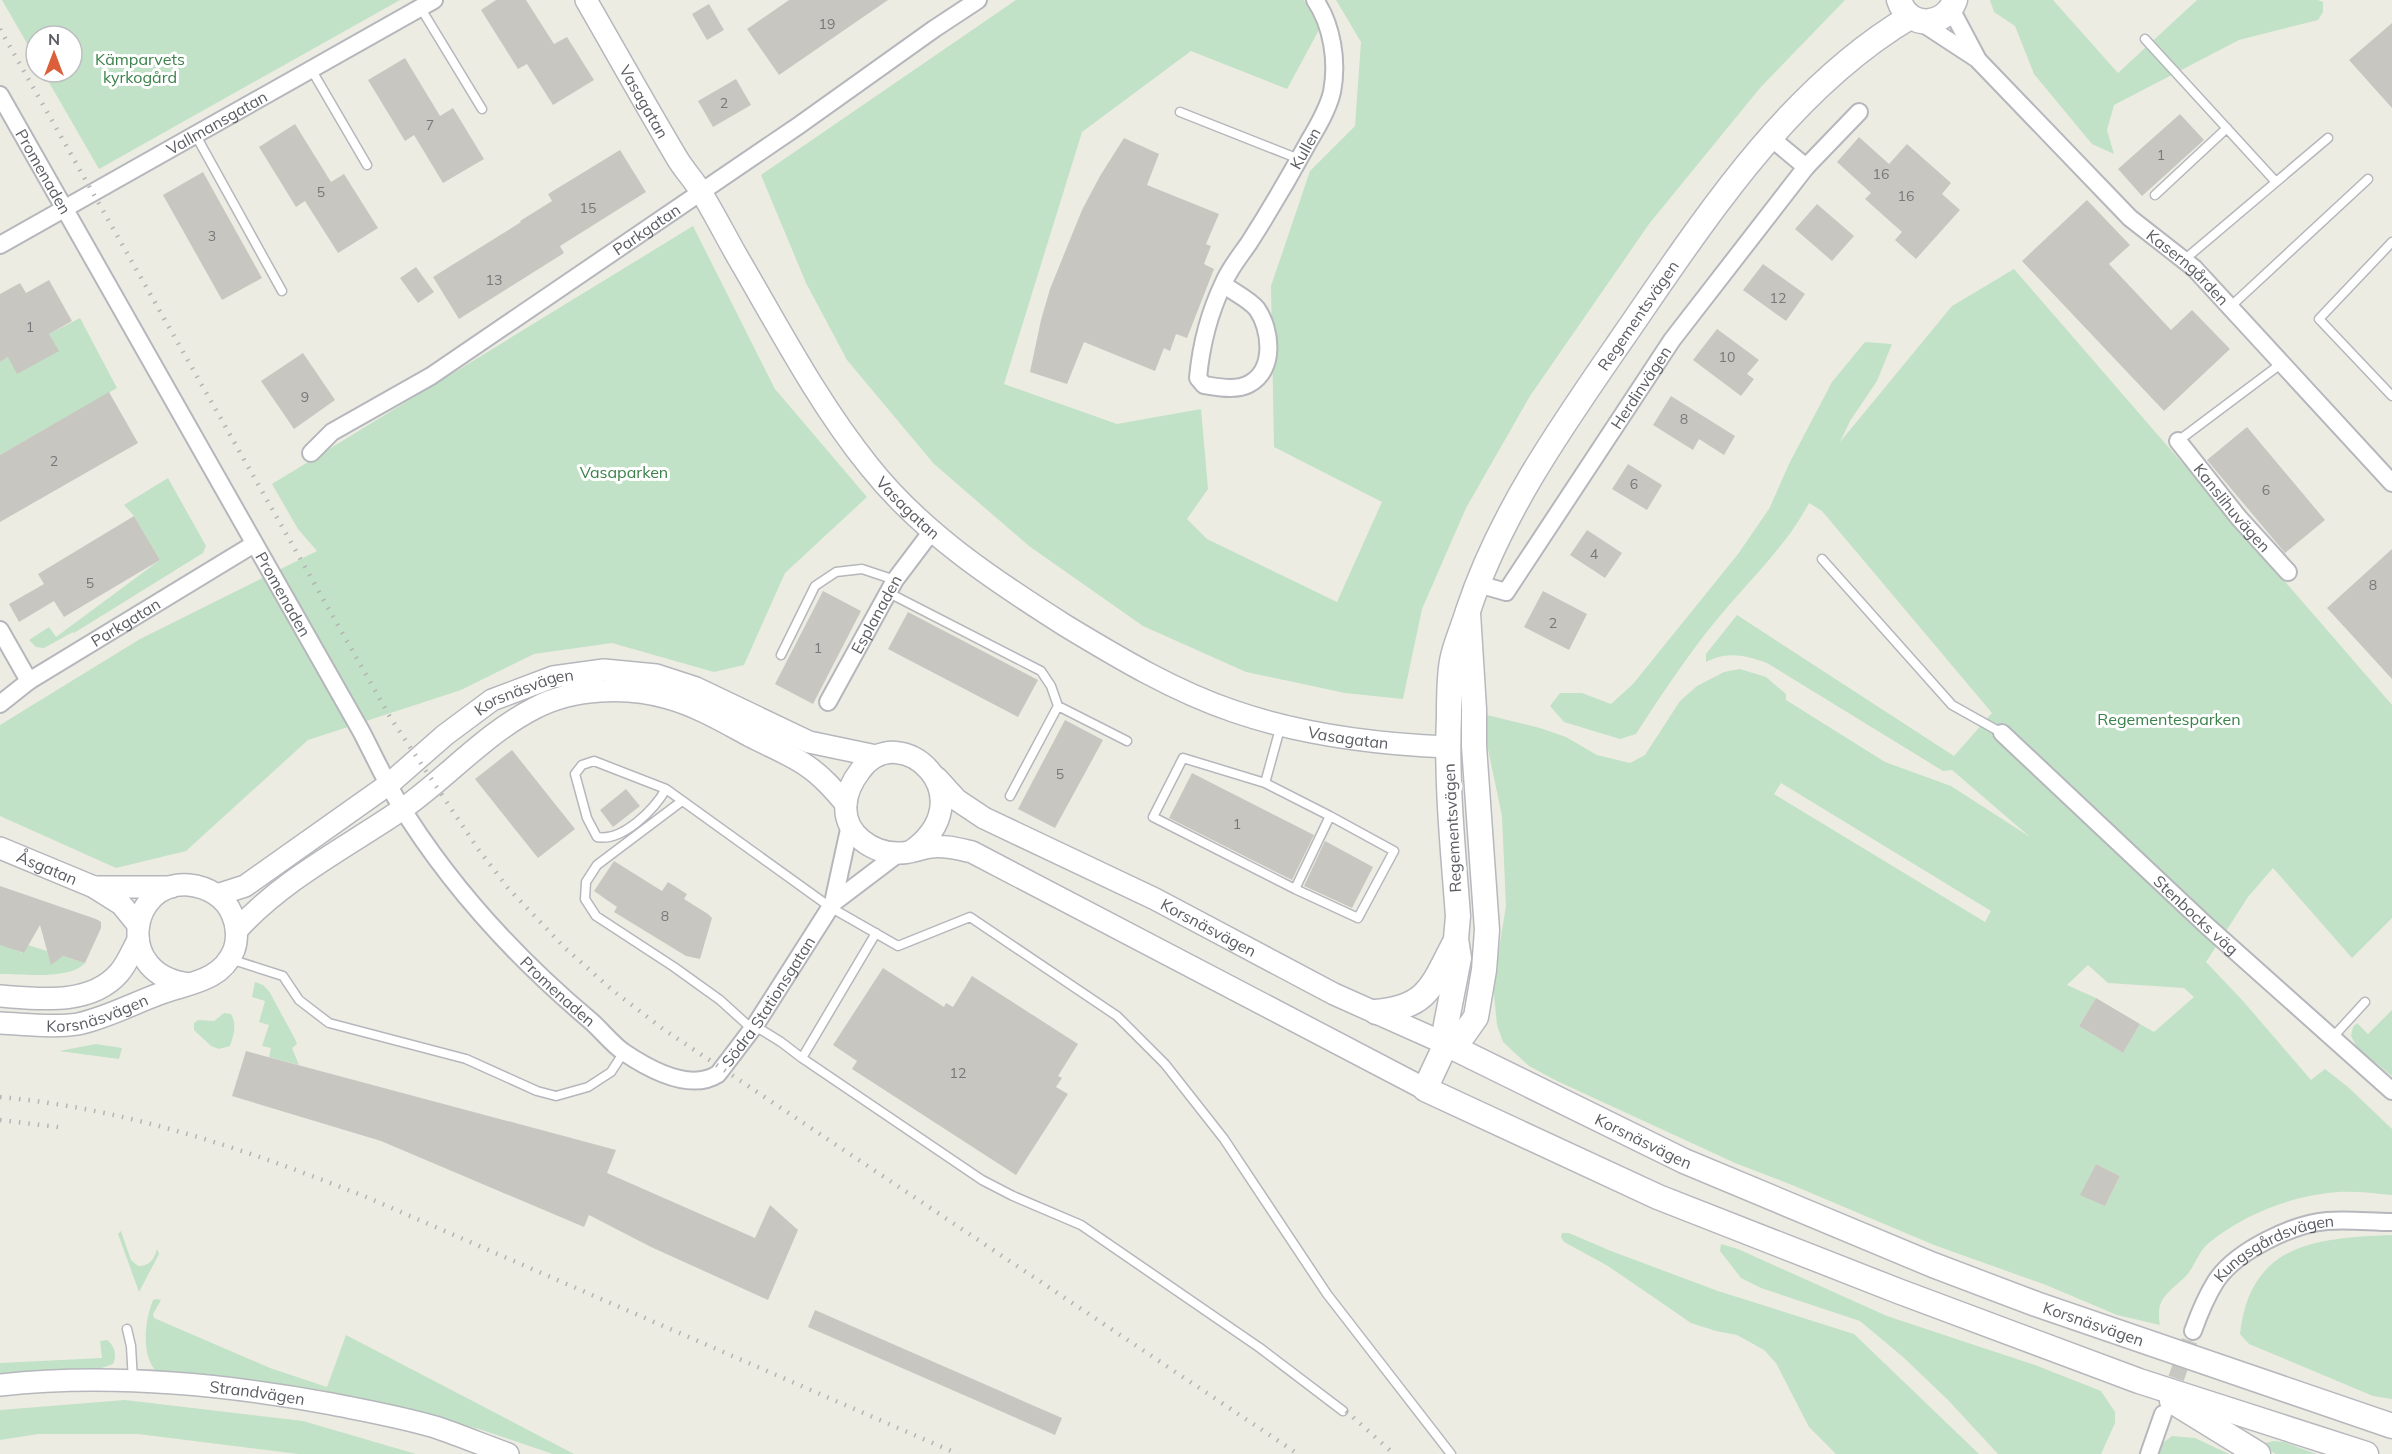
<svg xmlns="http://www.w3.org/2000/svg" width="2392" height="1454" font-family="Mulish,sans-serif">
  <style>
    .green { fill: #c1e2c6; fill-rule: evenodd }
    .building { fill: #c8c6c0 }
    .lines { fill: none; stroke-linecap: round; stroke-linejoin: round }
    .minor-tunnel { stroke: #c8c8c3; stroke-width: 16; stroke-dasharray: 16 8; stroke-linecap: butt }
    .service-casing { stroke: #b5b7bc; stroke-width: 11 }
    .minor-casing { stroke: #b5b7bc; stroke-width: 20 }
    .tertiary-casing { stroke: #b5b7bc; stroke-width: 24 }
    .secondary-casing { stroke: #b7b8be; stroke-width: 27 }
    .service { stroke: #fff; stroke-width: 8 }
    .minor { stroke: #fff; stroke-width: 16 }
    .tertiary { stroke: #fff; stroke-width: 21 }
    .secondary { stroke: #fff; stroke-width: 24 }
    .rail { stroke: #b3b4b4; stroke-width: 4.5; stroke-dasharray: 1.5 8; stroke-linecap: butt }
    .labels { text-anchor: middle; stroke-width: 6; stroke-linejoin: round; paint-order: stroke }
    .number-label { font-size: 14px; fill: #76777a }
    .park-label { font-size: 16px; fill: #3b8149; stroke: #fff }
    .street-label { font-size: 16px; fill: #5b5d63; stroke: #fff }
  </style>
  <rect width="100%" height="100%" fill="#edece3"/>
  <!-- green -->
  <path class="green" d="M2 0H400L99 169 43 72H72V36H36V59Z
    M1016 0H1304L1320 28 1287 89 1191 51 1082 132 1004 384 1117 424 1201 409 1208 489 1187 519 1207 539 1337 602 1382 502 1274 447 1271 286 1310 171 1355 126 1361 42 1336 0H1845L1760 88 1649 224 1530 396 1466 508 1422 609 1403 699 1345 693 1246 672 1143 626 1029 546 934 464 847 360 806 283 761 175Z
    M1990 0H2053L2118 73 2197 0H2318L2323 2V12L2318 20 2239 40 2114 105 2107 130 2114 154 2092 144 2034 74 2015 26 1994 12Z
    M693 226 775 389 867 497 785 573 744 665 714 672 612 643 534 654 461 690 308 740 186 851 116 868 0 816V725L140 639 317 551 298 529 272 484Z
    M2014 269 2392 705V918L2352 958 2273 868 2248 897 2206 962 2243 1001 2311 1080 2325 1069 2348 1087 2392 1129V1195C2371 1193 2349 1190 2328 1193 2286 1198 2242 1216 2210 1242 2199 1250 2195 1266 2186 1276 2169 1293 2155 1297 2160 1325L2117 1315 2046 1285 1934 1245 1792 1185 1735 1163 1557 1081 1529 1066 1503 1042 1497 1025 1493 985 1506 906 1502 816 1481 716 1487 715 1540 728 1566 737 1597 755 1630 763 1645 755 1680 701 1697 686 1724 672 1740 669 1766 677 1786 694V700L1885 762 1951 786 2030 837 1952 770 1943 771 1767 663C1745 655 1727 651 1706 662V654L1737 615 1954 756 1992 713 1822 511 1809 503C1789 541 1759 571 1730 604 1695 644 1665 689 1636 734L1620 739 1564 722 1550 706 1560 693H1582L1611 704 1633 684 1738 554 1769 509 1790 462 1832 382 1865 342 1892 344 1877 381 1850 421 1840 442 1952 306ZM1781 783 1991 911 1985 922 1774 794ZM2088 965 2108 983 2184 988 2194 997 2154 1032 2140 1024 2123 1053 2079 1026 2096 998 2067 985ZM2096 1164 2120 1176 2105 1206 2081 1194Z
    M80 318 117 388 0 455V362L8 357 58 350 49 334Z
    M168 478 206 546 203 553 74 633 73 632 44 648 36 647 29 640 49 627 56 637 160 560 134 516 124 505Z
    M0 938 4 946 23 953 28 945 85 963C70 980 22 974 0 974Z
    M255 982 263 985 269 991 295 1039 297 1044 292 1048 299 1065 269 1057 271 1048 262 1046 269 1025 259 1022 265 1001 252 997Z
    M2392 1010V1076L2358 1049 2351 1036 2353 1027 2357 1023 2368 1034Z
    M224 1013 231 1014C237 1025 234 1034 230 1046L219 1049 211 1046 194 1030V1023L198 1020 214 1021Z
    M96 1044 122 1048 119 1059 59 1051Z
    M121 1231 131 1260 138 1266C149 1266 154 1260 157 1249L159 1254 139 1292 118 1234Z
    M1562 1233H1569L1611 1251 1718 1291 1854 1334 1979 1454H1836L1809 1427 1776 1363 1764 1350 1737 1335 1716 1331 1691 1323 1608 1266 1564 1242 1561 1237Z
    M2392 1235V1399L2373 1396 2249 1344 2240 1334C2250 1243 2316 1238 2392 1235Z
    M1721 1244 1738 1249 1887 1316 2035 1365 2101 1391 2115 1412V1423L2101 1454H1998L1947 1399 1903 1357 1860 1321 1761 1288 1741 1278 1720 1251Z
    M157 1299 161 1300 153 1314 154 1318 270 1368 327 1387 346 1335 574 1454H553L479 1429 326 1391 235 1377 155 1370C141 1353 145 1320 153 1300Z
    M107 1340C115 1346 117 1355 113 1364L99 1369 0 1374V1363L102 1358 100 1341Z
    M125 1400 303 1421 416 1454H299L138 1434H38L0 1440V1410Z
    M2172 1436 2195 1438 2229 1454H2154L2156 1448Z
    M2273 1441 2284 1442 2316 1454H2276L2266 1448V1443Z"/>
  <!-- building -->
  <path class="building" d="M496 0H526L554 44 567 37 594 80 553 105 527 64 518 69 481 10Z
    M789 0H888L779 75 747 29Z
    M709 4 724 30 707 40 692 14Z
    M2392 23V108L2349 60Z
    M405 58 440 116 453 108 484 159 443 183 414 135 405 141 368 80Z
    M736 79 751 105 713 127 698 101Z
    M2180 114 2204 140 2142 196 2118 169Z
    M295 124 331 182 344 174 378 228 338 253 305 201 296 207 259 147Z
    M1859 137 1889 164 1907 144 1951 183 1942 194 1960 210 1916 259 1895 240 1902 232 1865 199 1871 193 1837 162Z
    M1124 138 1159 154 1147 185 1219 214 1206 244 1211 246 1204 264 1214 269 1187 338 1176 334 1170 351 1164 348 1155 371 1084 342 1067 384 1030 372 1041 320 1050 289 1082 210 1100 176Z
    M620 150 646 192 560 246 564 253 459 319 433 277 521 222 520 221 552 201 548 194Z
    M203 172 262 278 222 300 163 195Z
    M2087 200 2130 245 2109 264 2171 330 2192 310 2230 349 2164 411 2022 261Z
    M1817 204 1854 236 1832 261 1795 229Z
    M1763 264 1805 294 1786 321 1743 290Z
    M416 267 434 292 418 303 400 278Z
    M49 280 72 321 49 334 59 351 17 374 8 357 0 362V294L20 283 26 293Z
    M1717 329 1759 360 1747 374 1754 379 1741 396 1693 360Z
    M303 353 335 400 294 429 261 381Z
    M109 392 138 443 0 522V455Z
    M1671 396 1735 436 1724 455 1699 439 1693 450 1653 425Z
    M2247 427 2325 520 2285 553 2207 460Z
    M1628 464 1662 485 1647 510 1612 489Z
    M134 516 160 560 64 617 54 601 19 622 9 604 44 584 38 574Z
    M1587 530 1622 553 1605 578 1570 555Z
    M2392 549V679L2327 608Z
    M823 591 861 611 813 704 775 684Z
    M1543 591 1587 614 1569 650 1524 627Z
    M908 612 1038 680 1018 717 888 649Z
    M1065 720 1103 740 1055 828 1018 809Z
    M512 750 575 829 538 858 475 779Z
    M1192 773 1314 835 1292 880 1169 818Z
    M626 789 640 806 613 827 600 810Z
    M1325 841 1373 867 1352 908 1304 886Z
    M614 861 662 891 668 882 687 894 684 899 708 914 712 918 700 959 686 956 614 912 617 907 594 891Z
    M0 886 96 919 101 922V928L85 963 63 956 51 965 40 925 24 953 0 945Z
    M883 968 944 1007 946 1003 953 1007 972 976 1078 1044 1058 1076 1062 1078 1056 1087 1068 1094 1016 1175 852 1069 857 1061 833 1045Z
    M2096 998 2140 1024 2123 1053 2079 1026Z
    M246 1051 616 1150 607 1173 755 1238 770 1205 798 1230 768 1300 651 1247 589 1215 584 1227 381 1141 232 1096Z
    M2096 1164 2120 1176 2105 1206 2080 1195Z
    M815 1310 1062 1418 1055 1435 808 1327Z"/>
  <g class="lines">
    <!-- minor-tunnel -->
    <path class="minor-tunnel" d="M2168 1401 2193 1331"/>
    <!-- service casing -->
    <g class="service-casing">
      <path id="service" d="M420 7 482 109
        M2145 39 2276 182
        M311 69 367 165
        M1180 112 1299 159
        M195 134 282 291
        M2155 195 2227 128
        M2392 242 2319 319 2392 396
        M2184 260 2328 138
        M2230 307 2368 179
        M2178 441 2282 363
        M1822 559 1952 705 2002 733
        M889 593 1041 671 1051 686 1058 706 1010 796
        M781 655 815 586 836 572 862 569 895 580
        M1058 706 1127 741
        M1281 725 1265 783 1330 816 1295 889 1358 918 1394 851 1330 816
        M1265 783 1183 758 1153 817 1295 889
        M666 789C654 810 622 842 597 837L587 818 575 774 582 765 594 761 666 789 830 907 898 946 970 917 1117 1016 1165 1064 1224 1139 1327 1294 1451 1454
        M682 801 597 865 586 882 585 899 596 916 674 967 720 1000 752 1029
        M876 933 802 1058 982 1180 1013 1196 1081 1225 1260 1348 1343 1411
        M230 959 283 976 299 1000 329 1023 466 1059 537 1091 556 1096 588 1087 611 1072 624 1052
        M755 1026 781 1042 802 1058
        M2332 1038 2365 1002
        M127 1329 131 1346 133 1381"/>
    </g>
    <!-- minor casing -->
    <g class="minor-casing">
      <g id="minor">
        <path d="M1951 9 1977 58"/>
        <path id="s1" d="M1919 21 1977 59 2130 218 2194 268 2392 483"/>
        <path id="s2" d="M0 95 361 731C373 754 384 778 397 800 448 884 517 959 592 1022 603 1032 613 1045 625 1053 649 1069 690 1092 718 1074L756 1024 833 903 850 825"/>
        <path d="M1771 138 1806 167"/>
        <path id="s3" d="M0 245 434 0"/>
        <path id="s4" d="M1223 284C1233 292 1249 299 1257 309 1271 329 1276 370 1249 384 1236 391 1218 387 1204 385L1198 378C1201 345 1210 311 1224 282 1230 268 1240 256 1249 243 1270 210 1290 176 1309 141 1318 126 1328 109 1332 92 1338 61 1332 25 1315 0"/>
        <path id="s5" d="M2178 441 2239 518 2288 572"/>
        <path id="s6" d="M311 453 332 432 431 376 798 126 934 29 978 0"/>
        <path id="s7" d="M1478 584 1506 592 1672 340 1806 167 1859 112"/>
        <path d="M0 630 29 681"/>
        <path id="s8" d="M828 702 895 580 932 531"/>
        <path id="s9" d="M0 704 29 681 254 544"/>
        <path id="s10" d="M2002 733 2206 925 2392 1091"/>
        <path d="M833 903 899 853"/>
        <path id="s11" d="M2193 1331C2199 1314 2206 1297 2216 1281 2236 1251 2292 1224 2327 1221 2348 1219 2371 1222 2392 1222"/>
        <path d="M2149 1454 2163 1414"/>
      </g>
    </g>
    <!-- tertiary casing -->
    <g class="tertiary-casing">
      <g id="tertiary">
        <path id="s12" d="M586 0C616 52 646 106 677 158 684 170 694 180 701 192 714 213 725 235 737 256 778 326 818 403 869 466 922 533 995 581 1066 626 1119 658 1174 691 1233 711 1302 735 1375 744 1448 747"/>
        <path id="s13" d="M937 778 957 800 984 818 1155 899 1334 994 1446 1044"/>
        <path id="s14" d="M0 848 94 887 121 904 138 925"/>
        <path d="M910 852C988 798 900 715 860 771 853 780 847 792 846 804 843 834 873 854 900 853 911 853 921 848 931 847 945 845 959 849 972 852L1425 1089"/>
        <path d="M94 887H171"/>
        <path id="s15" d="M217 895 245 886 389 784 445 735 492 700 553 677 604 670 656 675 696 688 809 742 876 756"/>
        <path d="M237 930C282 880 345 848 401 810 447 778 484 734 535 708 573 688 627 686 668 698 697 706 724 722 750 736 769 746 790 754 807 766 822 776 834 790 846 804"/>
        <path d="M0 996C39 999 90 1006 119 973 127 964 132 951 138 940"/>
        <path id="s16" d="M0 1023C25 1024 53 1028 78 1024 106 1018 132 1004 159 994 188 983 221 982 234 950 238 939 237 925 232 914 225 897 208 887 189 885 129 880 113 976 190 984"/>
        <path id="s17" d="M0 1385C110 1373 224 1384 332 1404 367 1411 401 1417 435 1427 459 1435 483 1445 508 1454"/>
      </g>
    </g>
    <!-- secondary casing -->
    <g class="secondary-casing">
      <g id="secondary">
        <path d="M1899 0C1908 29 1945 28 1955 0"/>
        <path d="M1468 613 1474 709V746L1487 930 1484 970 1476 1017 1462 1037 1446 1044 1425 1089 1658 1197 1898 1291 2139 1381 2366 1454"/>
        <path d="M1376 1012C1428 1007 1432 986 1454 944"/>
        <path id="s18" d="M1446 1044 1445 1030 1459 958 1456 939 1458 916C1453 849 1446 782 1449 715 1449 697 1449 678 1452 661 1455 644 1463 628 1468 611 1500 514 1561 427 1619 343 1700 226 1785 91 1910 17"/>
        <path id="s19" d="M1446 1044 1684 1161 1933 1265 2036 1304 2392 1426"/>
        <path d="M2172 1401 2258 1454"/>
      </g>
    </g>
    <!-- service -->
    <use href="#service" class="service"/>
    <!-- minor -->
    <use href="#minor" class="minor"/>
    <!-- tertiary -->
    <use href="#tertiary" class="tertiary"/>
    <!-- secondary -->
    <use href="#secondary" class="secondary"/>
    <!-- rail -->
    <path class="rail" d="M0 29 390 717 478 849 508 888 565 948 611 989 663 1029 1298 1454
      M0 1097C130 1109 251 1151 371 1199L958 1454
      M0 1120 66 1128
      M1346 1411 1394 1454"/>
  </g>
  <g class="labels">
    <!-- number labels -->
    <g class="number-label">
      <text x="827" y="29">19</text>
      <text x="724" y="108">2</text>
      <text x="430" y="130">7</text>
      <text x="2161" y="160">1</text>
      <text x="1881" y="179">16</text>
      <text x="321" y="197">5</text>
      <text x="1906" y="201">16</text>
      <text x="588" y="213">15</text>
      <text x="212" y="241">3</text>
      <text x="494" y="285">13</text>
      <text x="1778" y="303">12</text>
      <text x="30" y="332">1</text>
      <text x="1727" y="362">10</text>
      <text x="305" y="402">9</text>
      <text x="1684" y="424">8</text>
      <text x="54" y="466">2</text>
      <text x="1634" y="489">6</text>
      <text x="2266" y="495">6</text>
      <text x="1594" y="559">4</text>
      <text x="90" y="588">5</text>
      <text x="2373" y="590">8</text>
      <text x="1553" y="628">2</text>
      <text x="818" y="653">1</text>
      <text x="1060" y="779">5</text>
      <text x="1237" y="829">1</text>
      <text x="665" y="921">8</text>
      <text x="958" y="1078">12</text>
    </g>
    <!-- park labels -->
    <g class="park-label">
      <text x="140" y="65">Kämparvets<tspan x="140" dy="18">kyrkogård</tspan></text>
      <text x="624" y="478">Vasaparken</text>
      <text x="2169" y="725">Regementesparken</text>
    </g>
    <!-- street labels -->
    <g class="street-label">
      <text dy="6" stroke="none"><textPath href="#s12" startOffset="117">Vasagatan</textPath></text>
      <text dy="6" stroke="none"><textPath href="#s3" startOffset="249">Vallmansgatan</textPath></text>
      <text dy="6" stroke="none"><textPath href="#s4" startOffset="438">Kullen</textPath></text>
      <text dy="6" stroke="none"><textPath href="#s2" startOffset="88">Promenaden</textPath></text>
      <text dy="6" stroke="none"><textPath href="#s6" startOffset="404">Parkgatan</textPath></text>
      <text dy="6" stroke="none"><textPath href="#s1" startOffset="366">Kaserngården</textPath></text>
      <text dy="6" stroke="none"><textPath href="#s18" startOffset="780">Regementsvägen</textPath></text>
      <text dy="6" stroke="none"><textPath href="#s7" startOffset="274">Herdinvägen</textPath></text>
      <text dy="6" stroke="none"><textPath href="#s12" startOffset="603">Vasagatan</textPath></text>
      <text dy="6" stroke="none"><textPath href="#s5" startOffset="86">Kanslihuvägen</textPath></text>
      <text dy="6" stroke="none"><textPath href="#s2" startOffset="574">Promenaden</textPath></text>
      <text dy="6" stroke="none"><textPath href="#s8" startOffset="100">Esplanaden</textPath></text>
      <text dy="6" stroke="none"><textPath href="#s9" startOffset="150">Parkgatan</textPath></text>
      <text dy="6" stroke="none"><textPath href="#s15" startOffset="372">Korsnäsvägen</textPath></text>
      <text dy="6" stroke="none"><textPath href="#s12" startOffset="1107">Vasagatan</textPath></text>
      <text transform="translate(1452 828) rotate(-93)" y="6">Regementsvägen</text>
      <text dy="6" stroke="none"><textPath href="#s14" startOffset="51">Åsgatan</textPath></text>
      <text dy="6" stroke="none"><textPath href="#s10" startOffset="266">Stenbocks väg</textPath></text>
      <text dy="6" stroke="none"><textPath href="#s13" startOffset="312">Korsnäsvägen</textPath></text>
      <text dy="6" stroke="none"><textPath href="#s2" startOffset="1060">Promenaden</textPath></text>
      <text dy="6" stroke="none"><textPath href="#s2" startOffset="1340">Södra Stationsgatan</textPath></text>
      <text dy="6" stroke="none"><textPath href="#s16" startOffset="99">Korsnäsvägen</textPath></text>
      <text dy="6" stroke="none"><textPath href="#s19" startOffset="220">Korsnäsvägen</textPath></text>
      <text dy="6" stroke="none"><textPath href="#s11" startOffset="124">Kungsgårdsvägen</textPath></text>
      <text dy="6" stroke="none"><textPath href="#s19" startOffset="706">Korsnäsvägen</textPath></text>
      <text dy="6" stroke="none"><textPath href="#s17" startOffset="258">Strandvägen</textPath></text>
    </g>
  </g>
  <!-- north arrow -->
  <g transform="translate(54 54)"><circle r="28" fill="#ffffff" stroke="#bdbec1" stroke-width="1.5"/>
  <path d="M0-4.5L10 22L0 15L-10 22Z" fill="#db5f3a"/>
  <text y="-9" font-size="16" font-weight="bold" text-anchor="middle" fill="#5b5d63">N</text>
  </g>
</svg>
